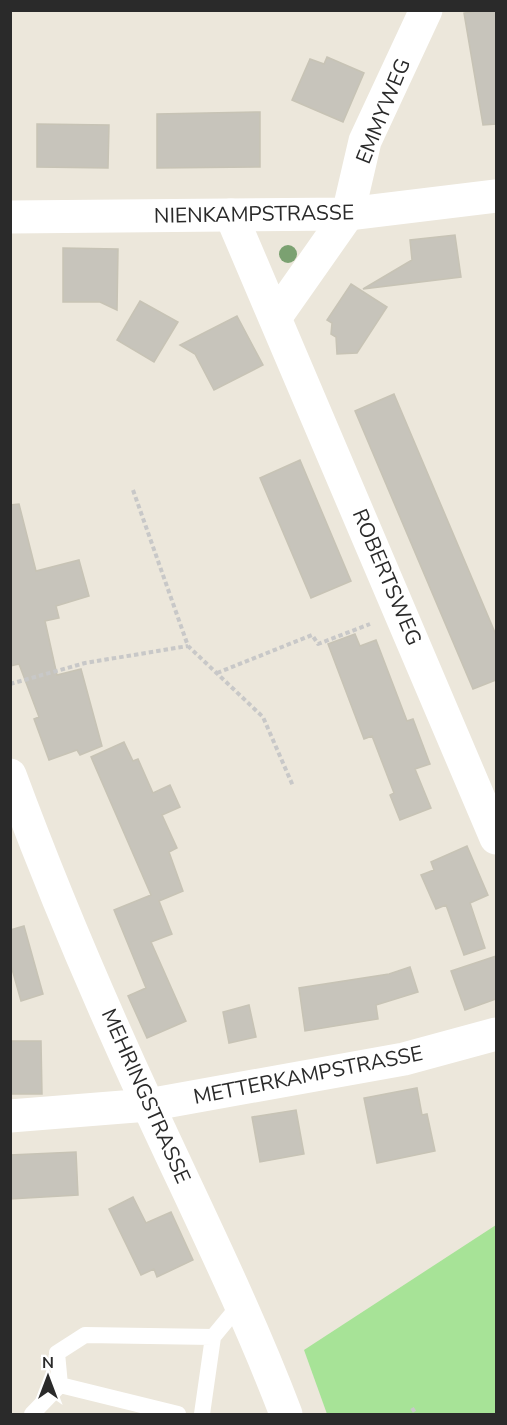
<svg xmlns="http://www.w3.org/2000/svg" width="507" height="1425" font-family="'Nunito Sans',sans-serif">
  <style>
    .green { fill: #a7e397 }
    .building { fill: #c7c4bb; stroke: #c7c3b5; stroke-width: 1.5 }
    .lines { fill: none; stroke-linecap: round; stroke-linejoin: round }
    .path { stroke: #c8c8c8; stroke-width: 4; stroke-dasharray: 4.5 3; stroke-linecap: butt }
    .service { stroke: #fff; stroke-width: 16 }
    .minor { stroke: #fff; stroke-width: 33 }
    .tertiary { stroke: #fff; stroke-width: 33 }
    .tree { fill: #7ba171 }
    .labels { text-anchor: middle; stroke-width: 4.5; stroke-linejoin: round; paint-order: stroke }
    .street-label { font-size: 21px; fill: #2a2a2a; stroke: #fff }
  </style>
  <rect width="100%" height="100%" fill="#ece7db"/>
  <!-- green -->
  <path class="green" d="M496 1225V1414H327L304 1350Z"/>
  <!-- building -->
  <path class="building" d="M482 10H496V124L483 125 464 13Z
    M327 57 364 73 343 122 292 100 310 59 324 64Z
    M260 112V167L157 168V114Z
    M37 124 109 125 108 168 37 167Z
    M455 235 461 277 363 289 412 260 410 240Z
    M63 248 118 249 117 310 100 302H63Z
    M351 284 387 307 357 353 337 354 336 337 331 334 332 323 327 320Z
    M140 301 178 322 154 362 117 340Z
    M237 316 263 365 214 390 195 354 180 345Z
    M394 394 496 635V680L473 689 355 411Z
    M300 460 351 581 311 598 260 478Z
    M19 504 36 571 79 560 89 596 56 606 59 618 45 621 57 675 81 669 102 746 80 755 77 750 49 760 34 719 39 717 19 664 10 666V505Z
    M355 634 360 646 376 640 407 721 413 719 430 764 415 769 431 808 400 820 390 795 394 793 372 736 364 739 328 644Z
    M124 742 133 761 138 759 153 793 170 785 180 807 162 815 177 848 169 852 183 891 159 901 172 934 151 942 186 1021 147 1038 128 996 146 988 114 910 151 895 91 757Z
    M467 846 488 895 470 903 485 948 464 955 446 905 436 909 421 875 434 870 431 862Z
    M24 926 43 994 21 1001 10 962V930Z
    M496 956V999L465 1010 451 971Z
    M410 967 418 992 376 1005 378 1019 305 1031 299 988 389 974Z
    M249 1005 256 1037 229 1043 223 1012Z
    M10 1041H41L42 1094H10Z
    M417 1088 422 1115 427 1114 435 1151 377 1163 364 1098Z
    M296 1110 304 1154 260 1162 252 1117Z
    M76 1152 78 1195 10 1199V1155Z
    M133 1197 146 1223 171 1212 193 1260 157 1277 154 1269 141 1275 109 1209Z"/>
  <g class="lines">
    <!-- path -->
    <path class="path" d="M133 490 188 646 263 717 293 786
      M217 673 312 635 318 644 370 624
      M10 684 85 663 188 646
      M412 1408 416 1414"/>
    <!-- service -->
    <path class="service" d="M60 1385 57 1353 85 1335 213 1337
      M32 1414 60 1385 178 1414
      M202 1414 213 1337 241 1303"/>
    <!-- minor -->
    <path class="minor" d="M231 215 496 838
      M275 318 348 214 365 141 426 10
      M10 775C51 886 99 999 149 1107 196 1209 246 1309 286 1414
      M10 1116 148 1105 404 1059 496 1034"/>
    <!-- tertiary -->
    <path class="tertiary" d="M10 217 348 214 496 196"/>
  </g>
  <!-- trees -->
  <circle class="tree" cx="288" cy="254" r="9"/>
  <g class="labels">
    <!-- street labels -->
    <g class="street-label">
      <text transform="translate(383 111) rotate(-68)" y="7">EMMYWEG</text>
      <text transform="translate(254 214) rotate(-1)" y="7">NIENKAMPSTRASSE</text>
      <text transform="translate(387 577) rotate(67)" y="7">ROBERTSWEG</text>
      <text transform="translate(308 1075) rotate(-11)" y="7">METTERKAMPSTRASSE</text>
      <text transform="translate(146 1096) rotate(66)" y="7">MEHRINGSTRASSE</text>
    </g>
  </g>
  <!-- border -->
  <rect width="507" height="1425" fill="none" stroke="#2a2a2a" stroke-width="24"/>
  <!-- north arrow -->
  <g transform="translate(48 1377)" stroke="#ffffff" stroke-width="4.5" paint-order="stroke">
  <path d="M0-4.5L10 22L0 15L-10 22Z" fill="#2a2a2a"/>
  <text y="-9" font-size="16" font-weight="bold" text-anchor="middle" fill="#2a2a2a">N</text>
  </g>
</svg>
